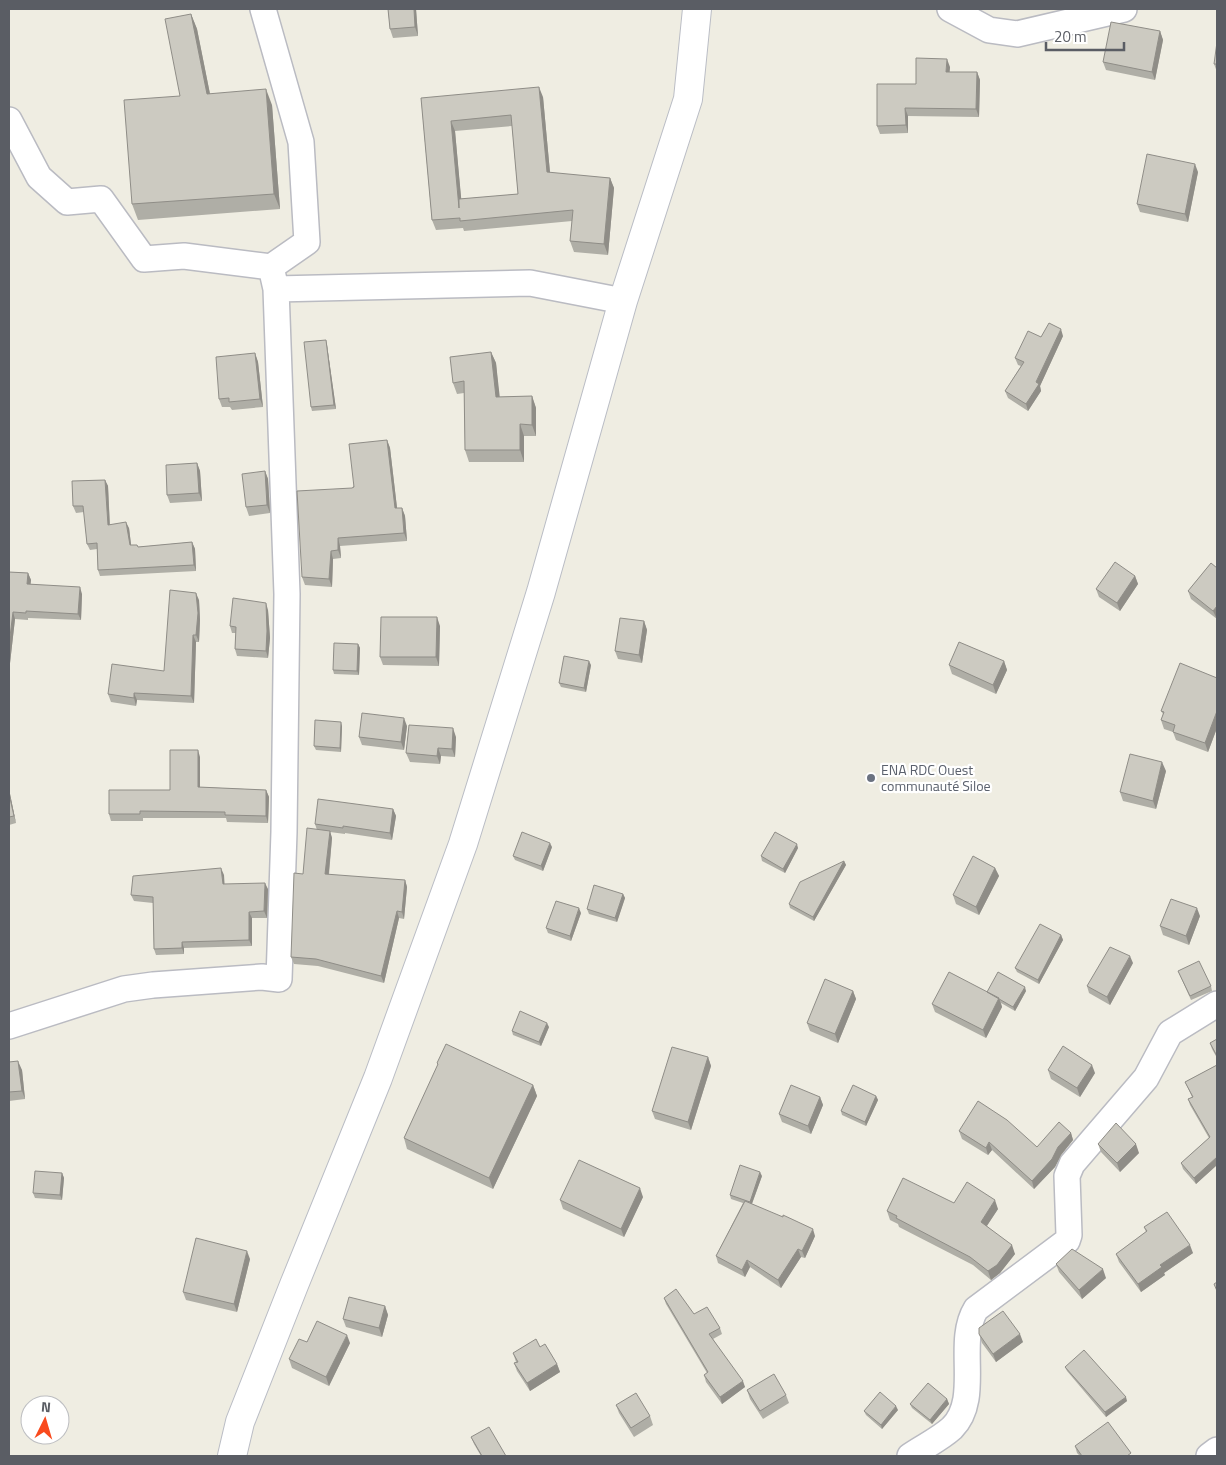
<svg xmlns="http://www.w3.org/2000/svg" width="1226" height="1465" font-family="'Titillium Web',sans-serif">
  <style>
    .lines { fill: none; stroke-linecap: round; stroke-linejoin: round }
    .minor-casing { stroke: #babbc2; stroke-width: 28 }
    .secondary-casing { stroke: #babdc5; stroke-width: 30 }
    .minor { stroke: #fff; stroke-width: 25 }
    .secondary { stroke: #fff; stroke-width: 28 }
    .wall { fill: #afaea6; fill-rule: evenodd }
    .shaded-wall { fill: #8f8d87 }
    .building { fill: #cccac1; stroke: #8f8d87; fill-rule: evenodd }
    .worship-dot { fill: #6b7280; stroke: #fff; stroke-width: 2 }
    .labels { text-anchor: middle; stroke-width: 4.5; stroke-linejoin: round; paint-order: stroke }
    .worship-label { font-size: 14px; fill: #5b616d; stroke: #fff; text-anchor: start }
  </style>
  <rect width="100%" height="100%" fill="#efede2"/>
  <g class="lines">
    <!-- minor casing -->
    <g class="minor-casing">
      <path id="minor" d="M950 9 989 30 1017 34 1124 9
        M9 120 39 177 67 202 101 199 144 259 184 256 271 267
        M276 289 530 283 623 301
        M9 1026 124 989 153 985 262 977 279 979 284 832 287 594 276 289 271 267 307 242 301 142 263 9
        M910 1456C923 1447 940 1439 952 1428 982 1398 955 1343 976 1309L1067 1241 1069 1235 1067 1176 1072 1164 1146 1078 1170 1033 1217 1004
        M1209 1456 1217 1450"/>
    </g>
    <!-- secondary casing -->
    <g class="secondary-casing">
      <path id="secondary" d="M232 1456 240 1422 294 1285 378 1078 463 844 541 592 623 301 688 99 697 9"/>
    </g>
    <!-- minor -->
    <use href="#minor" class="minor"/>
    <!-- secondary -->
    <use href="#secondary" class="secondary"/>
  </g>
  <!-- wall -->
  <path class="wall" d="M388 9H416L418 36 393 38 390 29Z
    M191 14 197 29 210 94 272 105 280 209 138 220 132 204 180 96Z
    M1160 31 1163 40 1155 80 1106 70 1103 62Z
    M1214 64H1217V72Z
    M950 67 949 72H977L980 80 979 117 908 116V133L880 134 877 126 916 84Z
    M543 97 550 173 610 178 614 188 608 255 574 252 570 241 572 221 464 231 463 228 436 230 432 220 421 98ZM512 126 518 194 461 199 455 131Z
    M1198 172 1188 222 1140 212 1137 204Z
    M1063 336 1040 386 1041 391 1028 411 1008 398 1005 391 1021 366 1018 365 1015 358 1041 337Z
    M326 340 327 345 336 409 312 411 311 407Z
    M491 352 496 363 499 397 532 396 536 408V436H524V462H469L465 450 464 393 457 394 453 383Z
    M255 353 258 362 263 407 232 410 230 407H222L219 399Z
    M387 440 390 448 397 508H402L405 516 407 541 340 546 341 558 333 559 332 587 305 585 302 577 352 488Z
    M197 463 200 471 202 501 170 503 167 495Z
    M265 471 268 479 270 513 249 516 246 507Z
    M105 480 108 486 110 525 129 528 131 545H137L138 547 192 542 195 549 196 571 100 576 98 570 97 549 90 550 87 544 84 512 76 513 73 506Z
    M1211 563 1217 619 1191 599 1188 591Z
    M9 572 28 573 31 580 30 584 82 594 81 620 28 618V620L15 619 9 672Z
    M1135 576 1138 584 1120 611 1099 597 1096 589Z
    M199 600 200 620 199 642H196L194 703 137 700 136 706 111 702 108 694 164 671Z
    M268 610 270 638 268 658 237 656 235 649 236 633H232L230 626Z
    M644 621 647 630 642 663 618 659 615 651Z
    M440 626 439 666 383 665 380 657Z
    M358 644 360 648 359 675 334 674 333 670Z
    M1004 661 1007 670 996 694 952 674 949 665Z
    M591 665 586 692 561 687 559 683Z
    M1217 678V728L1208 752 1176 740 1173 732 1164 729 1161 720 1163 714 1161 711Z
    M342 726 341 752 316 750 314 746Z
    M407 726 404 750 362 745 359 737Z
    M456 737 455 757 441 756 440 764 410 762 406 753Z
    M200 757V787L266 790 269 797 268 823 227 822 226 818H143V821H111L109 814 170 790Z
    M1166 771 1156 809 1123 801 1120 792Z
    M9 789 16 823 9 825Z
    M393 809 396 816 392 840 345 833V834L330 832 332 838 329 875 405 880 407 887 404 919 399 918 384 983 318 966 294 964 291 957 303 874 317 830 315 824Z
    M552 847 543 871 515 860 513 856Z
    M798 848 785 873 762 861 761 856Z
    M844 861 846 865 814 921 790 908 789 904Z
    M995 868 999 876 979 915 956 904 953 895Z
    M224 875V884L268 889 267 918H252V946L184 948V954L156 955 154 949 153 903 134 901 131 895Z
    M623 894 625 898 617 922 589 914 587 909Z
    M581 913 571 941 548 933 546 928Z
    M1200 916 1189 945 1163 935 1160 926Z
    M1061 935 1063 940 1039 984 1017 972 1015 968Z
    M1133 963 1110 1005 1089 993 1087 986Z
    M1178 971 1211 986 1212 991 1191 1000Z
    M853 991 856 999 838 1043 810 1031 807 1023Z
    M1026 991 1015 1011 1001 1003 1002 1007 986 1038 935 1012 932 1004 987 992Z
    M549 1027 541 1046 513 1035 512 1031Z
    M1217 1039V1058L1212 1049 1210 1043Z
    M708 1057 711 1066 691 1130 655 1119 652 1111Z
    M9 1062 22 1070 25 1099 9 1101Z
    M437 1063 533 1085 537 1096 493 1189 407 1149 404 1138 438 1066Z
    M1217 1065V1165L1196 1184 1183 1169 1181 1163 1209 1138 1190 1105 1188 1099 1192 1097 1185 1082Z
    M1048 1070 1095 1073 1080 1097 1051 1079Z
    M876 1096 878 1100 866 1126 842 1115 841 1111Z
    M820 1097 823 1105 811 1134 782 1122 779 1114Z
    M959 1131 1037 1147 1071 1133 1073 1140 1061 1155 1055 1167 1034 1189 992 1150 988 1155 962 1139Z
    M1098 1144 1139 1153 1120 1172 1101 1152Z
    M62 1173 64 1178 62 1200 35 1198 33 1193Z
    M762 1176 752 1204 815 1236 805 1258 801 1257 781 1288 750 1267 745 1277 718 1263 716 1256 743 1203 731 1199 730 1195Z
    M643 1197 624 1237 563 1209 560 1200Z
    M954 1203 998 1209 987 1226 1015 1254 1000 1273 991 1280 973 1265 899 1227 898 1224 890 1220 887 1211Z
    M1144 1227 1193 1253 1164 1273 1165 1275 1141 1292 1119 1262 1116 1254 1146 1232Z
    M250 1259 237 1312 186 1300 183 1292Z
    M1056 1264 1106 1278 1082 1299 1059 1272Z
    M664 1298 720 1328 722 1334 713 1339 745 1387 722 1404 706 1382 704 1375 707 1373 666 1304Z
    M385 1306 388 1315 382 1337 346 1327 343 1319Z
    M979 1334 1023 1342 996 1362 982 1343Z
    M307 1342 350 1343 329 1386 292 1368 289 1359Z
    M540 1347 557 1364 560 1372 530 1391 517 1371 514 1363 516 1362 513 1353Z
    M1065 1367 1127 1401 1106 1417 1067 1371Z
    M747 1390 786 1395 789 1403 763 1419 750 1399Z
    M947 1399 949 1404 932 1424 912 1408 910 1404Z
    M616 1405 650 1416 653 1425 634 1437 619 1413Z
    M898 1410 882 1429 866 1415 864 1411Z
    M471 1437 506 1456H481L474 1444Z
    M1075 1446 1132 1456H1080L1077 1453Z"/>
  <!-- shaded-wall -->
  <path class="shaded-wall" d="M414 9H416L418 36 415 27Z
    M191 14 197 29 213 109 207 94Z
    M1160 31 1163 40 1155 80 1152 72Z
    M947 59 950 67 949 80 946 72Z
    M977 72 980 80 979 117 976 109Z
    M539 87 543 97 551 183 547 172Z
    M266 89 272 105 280 209 274 194Z
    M905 108 908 116V133L906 125Z
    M451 121 455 131 463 218 459 208Z
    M1195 164 1198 172 1188 222 1185 214Z
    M610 178 614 188 608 255 604 244Z
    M1061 329 1063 336 1040 386 1041 391 1028 411 1026 404Z
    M326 340 327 345 336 409 334 405Z
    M491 352 496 363 501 408 496 397Z
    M255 353 258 362 263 407 260 399Z
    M532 396 536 408V436L532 425Z
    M520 424 524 436V462L520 450Z
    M387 440 390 448 398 516 395 508Z
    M197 463 200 471 202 501 199 493Z
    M265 471 268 479 270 513 267 505Z
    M105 480 108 486 110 532 108 525Z
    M402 508 405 516 407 541 404 533Z
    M126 522 129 528 132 552 130 545Z
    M338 538 340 546 341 558 338 550Z
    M192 542 195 549 196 571 194 565Z
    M331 551 333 559 332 587 329 579Z
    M28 573 31 580 30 591 27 584Z
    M1135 576 1138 584 1120 611 1117 603Z
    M80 587 82 594 81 620 78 614Z
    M196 593 199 600 200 620 199 642 196 635Z
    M266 603 268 610 270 638 268 658 266 651Z
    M1217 606V619L1213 611Z
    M13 612 15 619 9 672V645Z
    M437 617 440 626 439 666 436 657Z
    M644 621 647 630 642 663 639 655Z
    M193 635 196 642 194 703 191 696Z
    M358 644 360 648 359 675 357 671Z
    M589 661 591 665 586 692 584 688Z
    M1004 661 1007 670 996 694 993 685Z
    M134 693 137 700 136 706 134 698Z
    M1217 711V728L1208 752 1205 743Z
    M404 718 407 726 404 750 401 742Z
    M341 722 342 726 341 752 340 748Z
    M453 728 456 737 455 757 452 749Z
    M438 748 441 756 440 764 437 756Z
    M198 750 200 757V794L198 787Z
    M1162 762 1166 771 1156 809 1153 801Z
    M9 789 16 823 14 816 9 794Z
    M266 790 269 797 268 823 266 816Z
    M393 809 396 816 392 840 390 833Z
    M330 831 332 838 328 881 325 874Z
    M550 843 552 847 543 871 541 866Z
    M797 844 798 848 785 873 783 869Z
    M844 861 846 865 814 921 813 917Z
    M221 868 224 875 225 891 223 884Z
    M995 868 999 876 979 915 976 907Z
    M405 880 407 887 404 919 402 912Z
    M265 883 268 889 267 918 264 911Z
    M623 894 625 898 617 922 615 918Z
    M579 908 581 913 571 941 570 936Z
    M1197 908 1200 916 1189 945 1186 936Z
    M397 911 399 918 384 983 381 976Z
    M249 912 252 918V946L249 940Z
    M1061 935 1063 940 1039 984 1038 980Z
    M182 942 184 948V954L182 948Z
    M1130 956 1133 963 1110 1005 1107 997Z
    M1025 987 1026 991 1015 1011 1013 1007Z
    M853 991 856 999 838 1043 835 1034Z
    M999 998 1002 1007 986 1038 983 1030Z
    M547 1023 549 1027 541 1046 539 1042Z
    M708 1057 711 1066 691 1130 688 1122Z
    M18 1061 22 1070 25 1099 22 1091Z
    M1092 1065 1095 1073 1080 1097 1077 1088Z
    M533 1085 537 1096 493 1189 489 1178Z
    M876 1096 878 1100 866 1126 865 1122Z
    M820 1097 823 1105 811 1134 808 1126Z
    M1071 1133 1073 1140 1061 1155 1055 1167 1034 1189 1032 1181 1058 1147Z
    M989 1142 992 1150 988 1155 986 1148Z
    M1136 1144 1139 1153 1120 1172 1117 1163Z
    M1217 1157V1165L1196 1184 1194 1178Z
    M760 1172 762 1176 751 1206 750 1202Z
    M62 1173 64 1178 62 1200 60 1195Z
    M640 1188 643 1197 624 1237 621 1229Z
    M995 1200 998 1209 984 1230 981 1222Z
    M813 1229 815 1236 805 1258 802 1251Z
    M1012 1245 1015 1254 1000 1273 991 1280 988 1271Z
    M1190 1245 1193 1253 1164 1273 1165 1275 1141 1292 1138 1284 1160 1265Z
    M798 1249 801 1257 781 1288 778 1280Z
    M247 1251 250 1259 237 1312 234 1304Z
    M747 1260 750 1267 745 1277 742 1270Z
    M1103 1269 1106 1278 1082 1299 1079 1290Z
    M385 1306 388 1315 382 1337 379 1328Z
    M1020 1334 1023 1342 996 1362 993 1354Z
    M347 1335 350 1343 329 1386 326 1377Z
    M557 1364 560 1372 530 1391 527 1383Z
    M743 1381 745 1387 722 1404 720 1397Z
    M1126 1397 1127 1401 1106 1417 1105 1412Z
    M947 1399 949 1404 932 1424 930 1420Z
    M896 1406 898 1410 882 1429 881 1425Z"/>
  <!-- building -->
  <path class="building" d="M388 9H414L415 27 390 29Z
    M191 14 207 94 266 89 274 194 132 204 124 100 180 96 165 19Z
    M1111 22 1160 31 1152 72 1103 62Z
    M1217 42V64H1214Z
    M916 58 947 59 946 72H977L976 109 905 108 906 125 877 126V84H916Z
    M539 87 547 172 610 178 604 244 570 241 573 210 460 221V218L432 220 421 98ZM511 115 518 194 459 199V208L451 121Z
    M1147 154 1195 164 1185 214 1137 204Z
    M1049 323 1061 329 1036 382 1039 384 1026 404 1005 391 1024 362 1015 358 1028 331 1041 337Z
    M326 340 334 405 311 407 304 342Z
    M491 352 496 397 532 396V425L520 424V450H465L464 381 453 383 450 357Z
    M255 353 260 399 229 402V398L219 399 216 357Z
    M387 440 395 508H402L404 533 338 538V550L331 551 329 579 302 577 297 491 352 488 354 487 349 444Z
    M197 463 199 493 167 495 166 465Z
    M265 471 267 505 246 507 242 474Z
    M105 480 108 525 126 522 130 545H137L138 547 192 542 194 565 98 570 97 543 87 544 83 506H73L72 481Z
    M1115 562 1135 576 1117 603 1096 589Z
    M1211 563 1217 568V606L1213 611 1188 591Z
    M9 572 28 573 27 584 80 587 78 614 26 611V613L13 612 9 645Z
    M170 590 196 593 198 613 196 635H193L191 696 134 693V698L108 694 112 664 164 671Z
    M233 598 266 603 267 631 266 651 235 649 236 627 230 626Z
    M381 617H437L436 657H380Z
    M620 618 644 621 639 655 615 651Z
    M959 642 1004 661 993 685 949 665Z
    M334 643 358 644 357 671 333 670Z
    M564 656 589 661 584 688 559 683Z
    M1180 663 1217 678V711L1205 743 1173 732 1175 725 1161 720 1164 712 1161 711Z
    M362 713 404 718 401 742 359 737Z
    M315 720 341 722 340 748 314 746Z
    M409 725 453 728 452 749 438 748 437 756 406 753Z
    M170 750H198V787L266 790V816L225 815V812L140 811V814H109V790H170Z
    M1130 754 1162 762 1153 801 1120 792Z
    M9 794 14 816 9 817Z
    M318 799 393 809 390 833 343 826V828L315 824Z
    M307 828 330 831 325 874 405 880 402 912 397 911 381 976 316 959 291 957 294 873 303 874Z
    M522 832 550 843 541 866 513 856Z
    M775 832 797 844 783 869 761 856Z
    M973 856 995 868 976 907 953 895Z
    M844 861 813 917 789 904 800 882Z
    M221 868 223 884 265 883 264 911 249 912V940L182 942V948L154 949 153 897 131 895 133 876Z
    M594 885 623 894 615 918 587 909Z
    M1171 899 1197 908 1186 936 1160 926Z
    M556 901 579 908 570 936 546 928Z
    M1040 924 1061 935 1038 980 1015 968Z
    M1110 947 1130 956 1107 997 1087 986Z
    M1199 961 1211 986 1190 996 1178 971Z
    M949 972 999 998 983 1030 932 1004Z
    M998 972 1025 987 1013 1007 987 992Z
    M825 979 853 991 835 1034 807 1023Z
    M520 1011 547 1023 539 1042 512 1031Z
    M1217 1039V1056L1210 1043Z
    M446 1044 533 1085 489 1178 404 1138 438 1064 437 1063Z
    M1063 1046 1092 1065 1077 1088 1048 1070Z
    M672 1047 708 1057 688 1122 652 1111Z
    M18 1061 22 1091 9 1092V1062Z
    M1217 1065V1157L1194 1178 1181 1163 1210 1137 1188 1099 1193 1097 1185 1082Z
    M791 1085 820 1097 808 1126 779 1114Z
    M853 1085 876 1096 865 1122 841 1111Z
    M978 1101 1007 1120 1037 1147 1059 1122 1071 1133 1058 1147 1052 1159 1032 1181 989 1142 986 1148 959 1131Z
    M1116 1123 1136 1144 1117 1163 1098 1144Z
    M579 1160 640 1188 621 1229 560 1200Z
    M740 1165 760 1172 750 1202 730 1195Z
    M35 1171 62 1173 60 1195 33 1193Z
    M903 1178 954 1203 967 1182 995 1200 981 1222 1012 1245 997 1265 988 1271 970 1257 896 1218 897 1216 887 1211Z
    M745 1201 783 1217V1215L813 1229 802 1251 798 1249 778 1280 747 1260 742 1270 716 1256Z
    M1167 1212 1190 1245 1160 1265 1162 1267 1138 1284 1116 1254 1147 1231 1144 1227Z
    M196 1238 247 1251 234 1304 183 1292Z
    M1072 1249 1103 1269 1079 1290 1056 1264Z
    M1217 1282V1291L1214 1284Z
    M676 1289 694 1314 707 1307 720 1328 709 1334 743 1381 720 1397 704 1375 708 1372 664 1298Z
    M349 1297 385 1306 379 1328 343 1319Z
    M1003 1311 1020 1334 993 1354 979 1334V1328Z
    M317 1321 347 1335 326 1377 289 1359 299 1339 307 1342Z
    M536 1339 540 1347 545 1344 557 1364 527 1383 514 1363 518 1362 513 1353Z
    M1084 1350 1126 1397 1105 1412 1065 1367Z
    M774 1374 786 1395 760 1411 747 1390Z
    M928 1383 947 1399 930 1420 910 1404Z
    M880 1392 896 1406 881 1425 864 1411Z
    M636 1393 650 1416 631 1428 616 1405Z
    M1108 1422 1131 1453 1127 1456H1082L1075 1446Z
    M489 1427 506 1456H482L471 1437Z"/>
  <!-- markers -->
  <circle class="worship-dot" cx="871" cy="778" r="5"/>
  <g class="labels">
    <!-- worship labels -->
    <g class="worship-label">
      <text x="881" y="775">ENA RDC Ouest<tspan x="881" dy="16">communauté Siloe</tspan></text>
    </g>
  </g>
  <!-- border -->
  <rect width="1226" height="1465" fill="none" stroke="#5a5d64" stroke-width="20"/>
  <!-- north arrow -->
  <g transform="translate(45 1420) rotate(5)"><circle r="24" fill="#ffffff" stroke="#bdbec1"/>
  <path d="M0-4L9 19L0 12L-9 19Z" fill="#f94a1d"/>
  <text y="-8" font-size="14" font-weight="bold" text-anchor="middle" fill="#5a5d64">N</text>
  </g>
  <!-- scale -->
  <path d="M1046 42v8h78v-8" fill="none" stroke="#5a5d64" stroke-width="2.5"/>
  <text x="1054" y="42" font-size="15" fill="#5a5d64" stroke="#ffffff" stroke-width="4" paint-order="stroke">20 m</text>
</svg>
